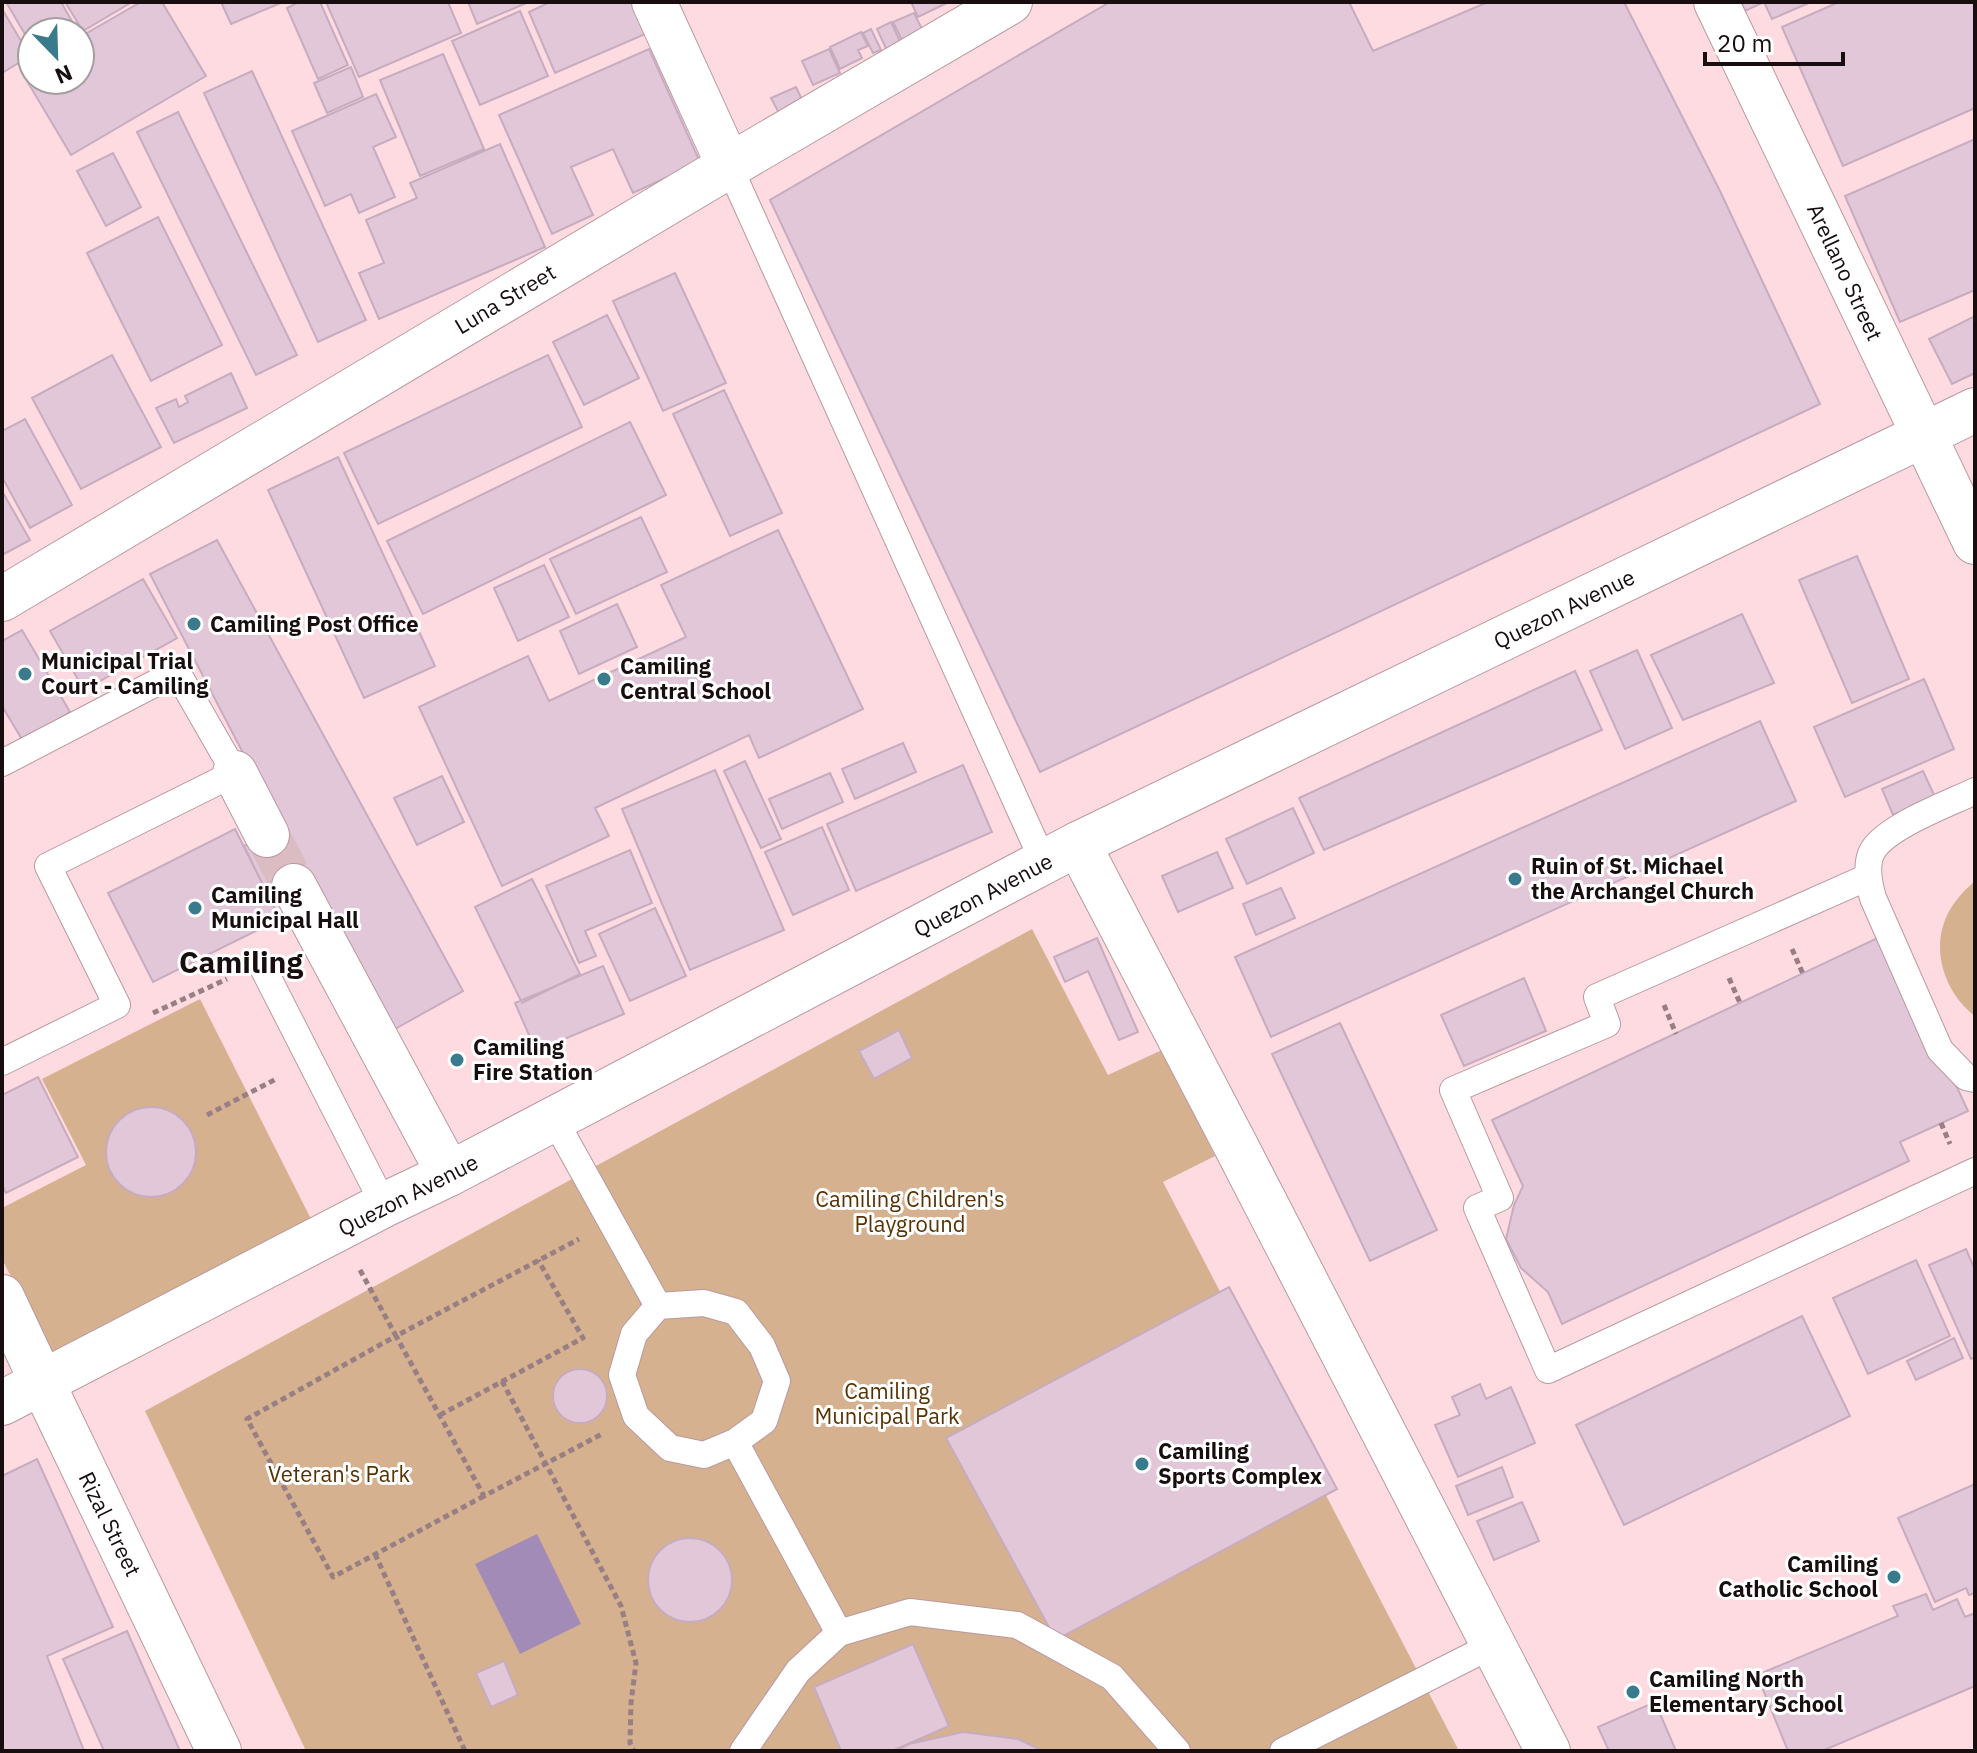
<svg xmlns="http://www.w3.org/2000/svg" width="1977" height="1753" font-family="'IBM Plex Sans',sans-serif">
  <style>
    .green { fill: #d5b190 }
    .water { fill: #a28cb7 }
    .building { fill: #e2c7d9; stroke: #c6acbe; stroke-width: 2 }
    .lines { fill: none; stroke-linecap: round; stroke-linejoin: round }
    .street-tunnel { stroke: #dbbcc2; stroke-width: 44; stroke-dasharray: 44 22; stroke-linecap: butt }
    .lane-casing { stroke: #b9999f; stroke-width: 28 }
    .street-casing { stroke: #b9999f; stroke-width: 46 }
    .secondary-casing { stroke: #b9999f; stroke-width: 46 }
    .highway-casing { stroke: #b9999f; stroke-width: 46 }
    .path { stroke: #977f83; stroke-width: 5; stroke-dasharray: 6 4; stroke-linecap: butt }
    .lane { stroke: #fff; stroke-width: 26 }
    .street { stroke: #fff; stroke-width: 44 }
    .secondary { stroke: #fff; stroke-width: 44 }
    .highway { stroke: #fff; stroke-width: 44 }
    .poi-dot { fill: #3a7a8d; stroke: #fff; stroke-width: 3 }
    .labels { text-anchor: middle; stroke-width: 6; stroke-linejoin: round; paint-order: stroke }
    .street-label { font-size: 22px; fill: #180d0f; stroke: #fff }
    .poi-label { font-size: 22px; font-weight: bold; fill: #180d0f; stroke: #fff; text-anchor: start }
    .park-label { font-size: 22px; fill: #573203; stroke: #fff }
    .district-label { font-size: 30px; font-weight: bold; fill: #180d0f; stroke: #fff }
  </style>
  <rect width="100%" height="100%" fill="#fddbe1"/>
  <!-- green -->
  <path class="green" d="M1975 881V1016C1949 997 1933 959 1943 926 1948 908 1961 893 1975 881Z
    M1032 929 1108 1075 1162 1050 1215 1156 1163 1182 1459 1751H306L145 1411Z
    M200 999 313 1223 51 1355 2 1259V1208L86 1165 42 1079Z"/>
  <!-- water -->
  <path class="water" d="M537 1534 581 1624 520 1654 475 1564Z"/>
  <!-- building -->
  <path class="building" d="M6 2H61L74 25 62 32H32V46Z
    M65 2H132L83 31Z
    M141 2H162L206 76 71 155 21 71 32 65V80H80V37Z
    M221 2H283L231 24Z
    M299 2H320L348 65 318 79 287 8Z
    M326 2H448L461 33 359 77Z
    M468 2H529L477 24Z
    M550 2H637L650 32 555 73 529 12Z
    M911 2H949L918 17Z
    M1110 2H1349L1373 51 1488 2H1624L1720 191 1820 404 1040 772 770 200Z
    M1741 2H1811L1772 19 1764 2 1745 11Z
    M1839 2H1975V108L1843 166 1782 27Z
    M2 9 30 56 2 73Z
    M520 11 548 76 480 105 452 41Z
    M914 13 930 45 909 54 893 22Z
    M891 22 903 48 889 55 877 29Z
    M871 29 881 50 873 53 863 33Z
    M861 32 868 46 858 50 862 58 840 69 830 47Z
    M649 49 700 162 633 193 613 149 571 167 593 215 552 234 499 115Z
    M829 49 840 73 813 85 802 61Z
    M443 54 484 149 420 176 380 80Z
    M351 67 363 97 327 113 314 83Z
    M252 71 366 320 318 342 204 93Z
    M796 87 804 104 780 115 771 98Z
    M376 94 396 137 373 147 395 197 359 213 351 194 325 206 292 131Z
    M178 112 297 355 256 375 137 132Z
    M1975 139V290L1900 322 1845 196Z
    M500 144 545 247 379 319 359 273 384 263 366 220 417 198 410 183Z
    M113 153 141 207 106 226 77 171Z
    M158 217 222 345 151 381 87 253Z
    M675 273 726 383 663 411 613 301Z
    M607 315 639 378 584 405 553 342Z
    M1975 316V373L1952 384 1929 339Z
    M112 355 161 447 81 489 32 398Z
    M548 355 582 427 378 524 344 453Z
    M231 373 247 408 174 443 156 408 176 399 179 407 188 402 185 396Z
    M724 390 782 513 730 536 673 414Z
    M25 419 72 505 30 528 2 477V431Z
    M630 422 666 495 423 614 387 541Z
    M338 457 435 666 364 698 268 490Z
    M2 491 30 540 2 555Z
    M641 517 667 572 576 614 550 559Z
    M778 530 863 709 759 758 749 735 595 808 609 836 502 886 419 707 528 656 549 701 686 637 661 585Z
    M217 540 463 991 395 1029 313 877 269 897 244 846 282 828 150 574Z
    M1857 556 1909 679 1852 703 1799 580Z
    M544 565 569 617 518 641 494 588Z
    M143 579 177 638 84 690 50 631Z
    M617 604 637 647 579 674 560 631Z
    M1742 614 1774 683 1683 720 1651 655Z
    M22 630 70 712 23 741 2 706V641Z
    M1637 650 1672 728 1625 749 1590 671Z
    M1575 671 1602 730 1324 850 1299 798Z
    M1924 679 1954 749 1845 797 1814 727Z
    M1760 721 1796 801 1271 1037 1235 957Z
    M903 743 916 772 855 799 842 769Z
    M745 761 781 839 761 848 724 771Z
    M963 765 992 832 856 891 827 824Z
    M715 770 784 930 690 970 622 809Z
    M1923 771 1935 797 1893 815 1882 789Z
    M830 773 843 802 782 829 769 799Z
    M442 776 464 822 417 845 394 798Z
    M1293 808 1314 853 1247 884 1226 839Z
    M822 827 849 890 793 915 765 852Z
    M235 829 280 919 153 982 108 893Z
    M630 850 652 903 585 931 596 956 579 963 546 886Z
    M1217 852 1233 888 1178 912 1162 876Z
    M532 879 580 974 522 1003 475 907Z
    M1281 888 1295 918 1256 935 1243 904Z
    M655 908 686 976 630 1001 599 934Z
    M1886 934 1968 1111 1900 1142 1909 1161 1562 1324 1548 1292 1521 1268 1506 1239 1514 1205 1523 1186 1492 1120Z
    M1097 938 1138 1032 1119 1040 1088 971 1065 982 1054 957Z
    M603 966 624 1014 536 1051 515 1003Z
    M1524 978 1546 1031 1464 1066 1441 1015Z
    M1340 1023 1437 1230 1370 1261 1272 1054Z
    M899 1030 912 1058 874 1079 859 1051Z
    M38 1077 78 1157 6 1193 2 1185V1095Z
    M106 1152a45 45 0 1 1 90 0a45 45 0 1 1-90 0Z
    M1966 1249 1975 1270V1357L1971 1359 1929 1265Z
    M1916 1260 1950 1336 1868 1374 1833 1298Z
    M1229 1287 1337 1489 1056 1640 946 1438Z
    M1802 1316 1850 1416 1624 1525 1576 1425Z
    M1954 1338 1963 1358 1916 1380 1907 1361Z
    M553 1396a27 27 0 1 1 54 0a27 27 0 1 1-54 0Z
    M1480 1384 1486 1399 1511 1387 1535 1443 1458 1477 1435 1425 1460 1415 1452 1397Z
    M37 1459 113 1627 47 1656 84 1751H2V1476Z
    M1502 1467 1513 1497 1468 1515 1456 1486Z
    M1975 1484V1593L1969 1595 1966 1588 1935 1602 1898 1518Z
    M1522 1502 1539 1541 1494 1560 1477 1521Z
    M648 1580a42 42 0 1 1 84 0a42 42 0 1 1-84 0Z
    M1926 1594 1933 1610 1957 1599 1965 1617 1975 1613V1686L1822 1751H1788L1757 1675 1898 1616 1893 1606Z
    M127 1631 180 1751H104L63 1659Z
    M913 1644 949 1726 892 1751H841L814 1687Z
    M504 1661 518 1695 491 1707 476 1673Z
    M1655 1702 1676 1751H1609L1598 1727Z
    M963 1732 1018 1739 1043 1751H896L909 1744Z"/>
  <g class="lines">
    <!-- street-tunnel -->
    <path class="street-tunnel" d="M267 835 294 886"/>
    <!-- lane casing -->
    <g class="lane-casing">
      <path id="lane" d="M729 166 1044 863
        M2 763 177 672 235 773 48 866 117 1005 2 1062
        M1975 791C1948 804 1888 826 1873 850 1865 863 1869 884 1873 898L1940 1050 1966 1077 1975 1079
        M1868 877 1597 997 1607 1024 1453 1090 1500 1198 1477 1208 1548 1370 1975 1171
        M261 964 384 1205
        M554 1119 658 1306 634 1334 622 1375 636 1416 670 1448 704 1455 735 1442 764 1421 777 1381 762 1346 736 1312 704 1303 658 1306
        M735 1442 839 1633
        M743 1751 798 1671 839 1633 910 1612 1017 1625 1112 1677 1177 1751
        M1283 1751 1493 1645"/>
    </g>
    <!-- street casing -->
    <g class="street-casing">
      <path id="street" d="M654 2 729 166
        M2 599 729 166 1010 2
        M235 773 267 835
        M1078 844 1238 1150 1548 1751
        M294 886 449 1174
        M2 1297 42 1382"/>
    </g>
    <!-- secondary casing -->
    <g class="secondary-casing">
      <path id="secondary" d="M1716 2 1975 542
        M42 1382 219 1751"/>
    </g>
    <!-- highway casing -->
    <g class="highway-casing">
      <path id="highway" d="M2 1403 384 1205 449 1174 1078 844 1975 410"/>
    </g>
    <!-- path -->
    <path class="path" d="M1792 949 1803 974
      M1729 978 1740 1003
      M1664 1005 1676 1034
      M153 1013 227 979
      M207 1115 278 1078
      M1941 1123 1950 1144
      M360 1270 396 1336 579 1239
      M502 1381 621 1606 636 1663 631 1703 630 1743 634 1751
      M440 1415 583 1338 538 1260
      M484 1496 333 1577 247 1419 396 1336 484 1496 604 1433
      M375 1554 465 1751"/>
    <!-- lane -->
    <use href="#lane" class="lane"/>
    <!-- street -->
    <use href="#street" class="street"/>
    <!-- secondary -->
    <use href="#secondary" class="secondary"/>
    <!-- highway -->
    <use href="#highway" class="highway"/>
  </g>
  <!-- markers -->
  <g class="poi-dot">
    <circle cx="194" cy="624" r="8"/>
    <circle cx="25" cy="674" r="8"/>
    <circle cx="604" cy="679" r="8"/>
    <circle cx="1515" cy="879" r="8"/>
    <circle cx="195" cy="908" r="8"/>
    <circle cx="457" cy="1060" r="8"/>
    <circle cx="1142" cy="1464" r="8"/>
    <circle cx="1894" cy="1577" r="8"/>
    <circle cx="1633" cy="1692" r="8"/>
  </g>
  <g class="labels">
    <!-- street labels -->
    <g class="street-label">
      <text transform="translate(1845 272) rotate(65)" y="8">Arellano Street</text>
      <text transform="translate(505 299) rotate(-31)" y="8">Luna Street</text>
      <text transform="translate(1564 609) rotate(-26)" y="8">Quezon Avenue</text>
      <text transform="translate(983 895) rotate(-28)" y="8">Quezon Avenue</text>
      <text transform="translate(408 1195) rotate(-27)" y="8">Quezon Avenue</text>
      <text transform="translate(110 1524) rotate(64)" y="8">Rizal Street</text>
    </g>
    <!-- poi labels -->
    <g class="poi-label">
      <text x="210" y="632">Camiling Post Office</text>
      <text x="41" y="669">Municipal Trial<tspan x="41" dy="25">Court - Camiling</tspan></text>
      <text x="620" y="674">Camiling<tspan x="620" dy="25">Central School</tspan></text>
      <text x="1531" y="874">Ruin of St. Michael<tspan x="1531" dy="25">the Archangel Church</tspan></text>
      <text x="211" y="903">Camiling<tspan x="211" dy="25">Municipal Hall</tspan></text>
      <text x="473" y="1055">Camiling<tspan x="473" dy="25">Fire Station</tspan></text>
      <text x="1158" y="1459">Camiling<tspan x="1158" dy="25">Sports Complex</tspan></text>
      <text x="1878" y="1572" text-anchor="end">Camiling<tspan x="1878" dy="25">Catholic School</tspan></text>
      <text x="1649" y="1687">Camiling North<tspan x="1649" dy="25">Elementary School</tspan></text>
    </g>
    <!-- park labels -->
    <g class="park-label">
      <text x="910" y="1207">Camiling Children's<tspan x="910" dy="25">Playground</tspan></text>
      <text x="887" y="1399">Camiling<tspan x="887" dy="25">Municipal Park</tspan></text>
      <text x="339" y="1482">Veteran's Park</text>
    </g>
    <!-- district labels -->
    <g class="district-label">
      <text x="241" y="973">Camiling</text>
    </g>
  </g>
  <!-- border -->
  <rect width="1977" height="1753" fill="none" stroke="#180d0f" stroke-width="8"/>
  <!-- north arrow -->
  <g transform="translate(56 56) rotate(157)"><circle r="38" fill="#ffffff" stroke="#a39e9f" stroke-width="2"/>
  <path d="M0-6L14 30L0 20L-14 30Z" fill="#3a7a8d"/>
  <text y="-12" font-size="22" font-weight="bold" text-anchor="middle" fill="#180d0f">N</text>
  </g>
  <!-- scale -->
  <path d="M1705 52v12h138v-12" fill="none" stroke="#180d0f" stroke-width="4"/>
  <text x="1717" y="52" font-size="24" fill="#180d0f" stroke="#ffffff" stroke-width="6" paint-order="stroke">20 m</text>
</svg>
